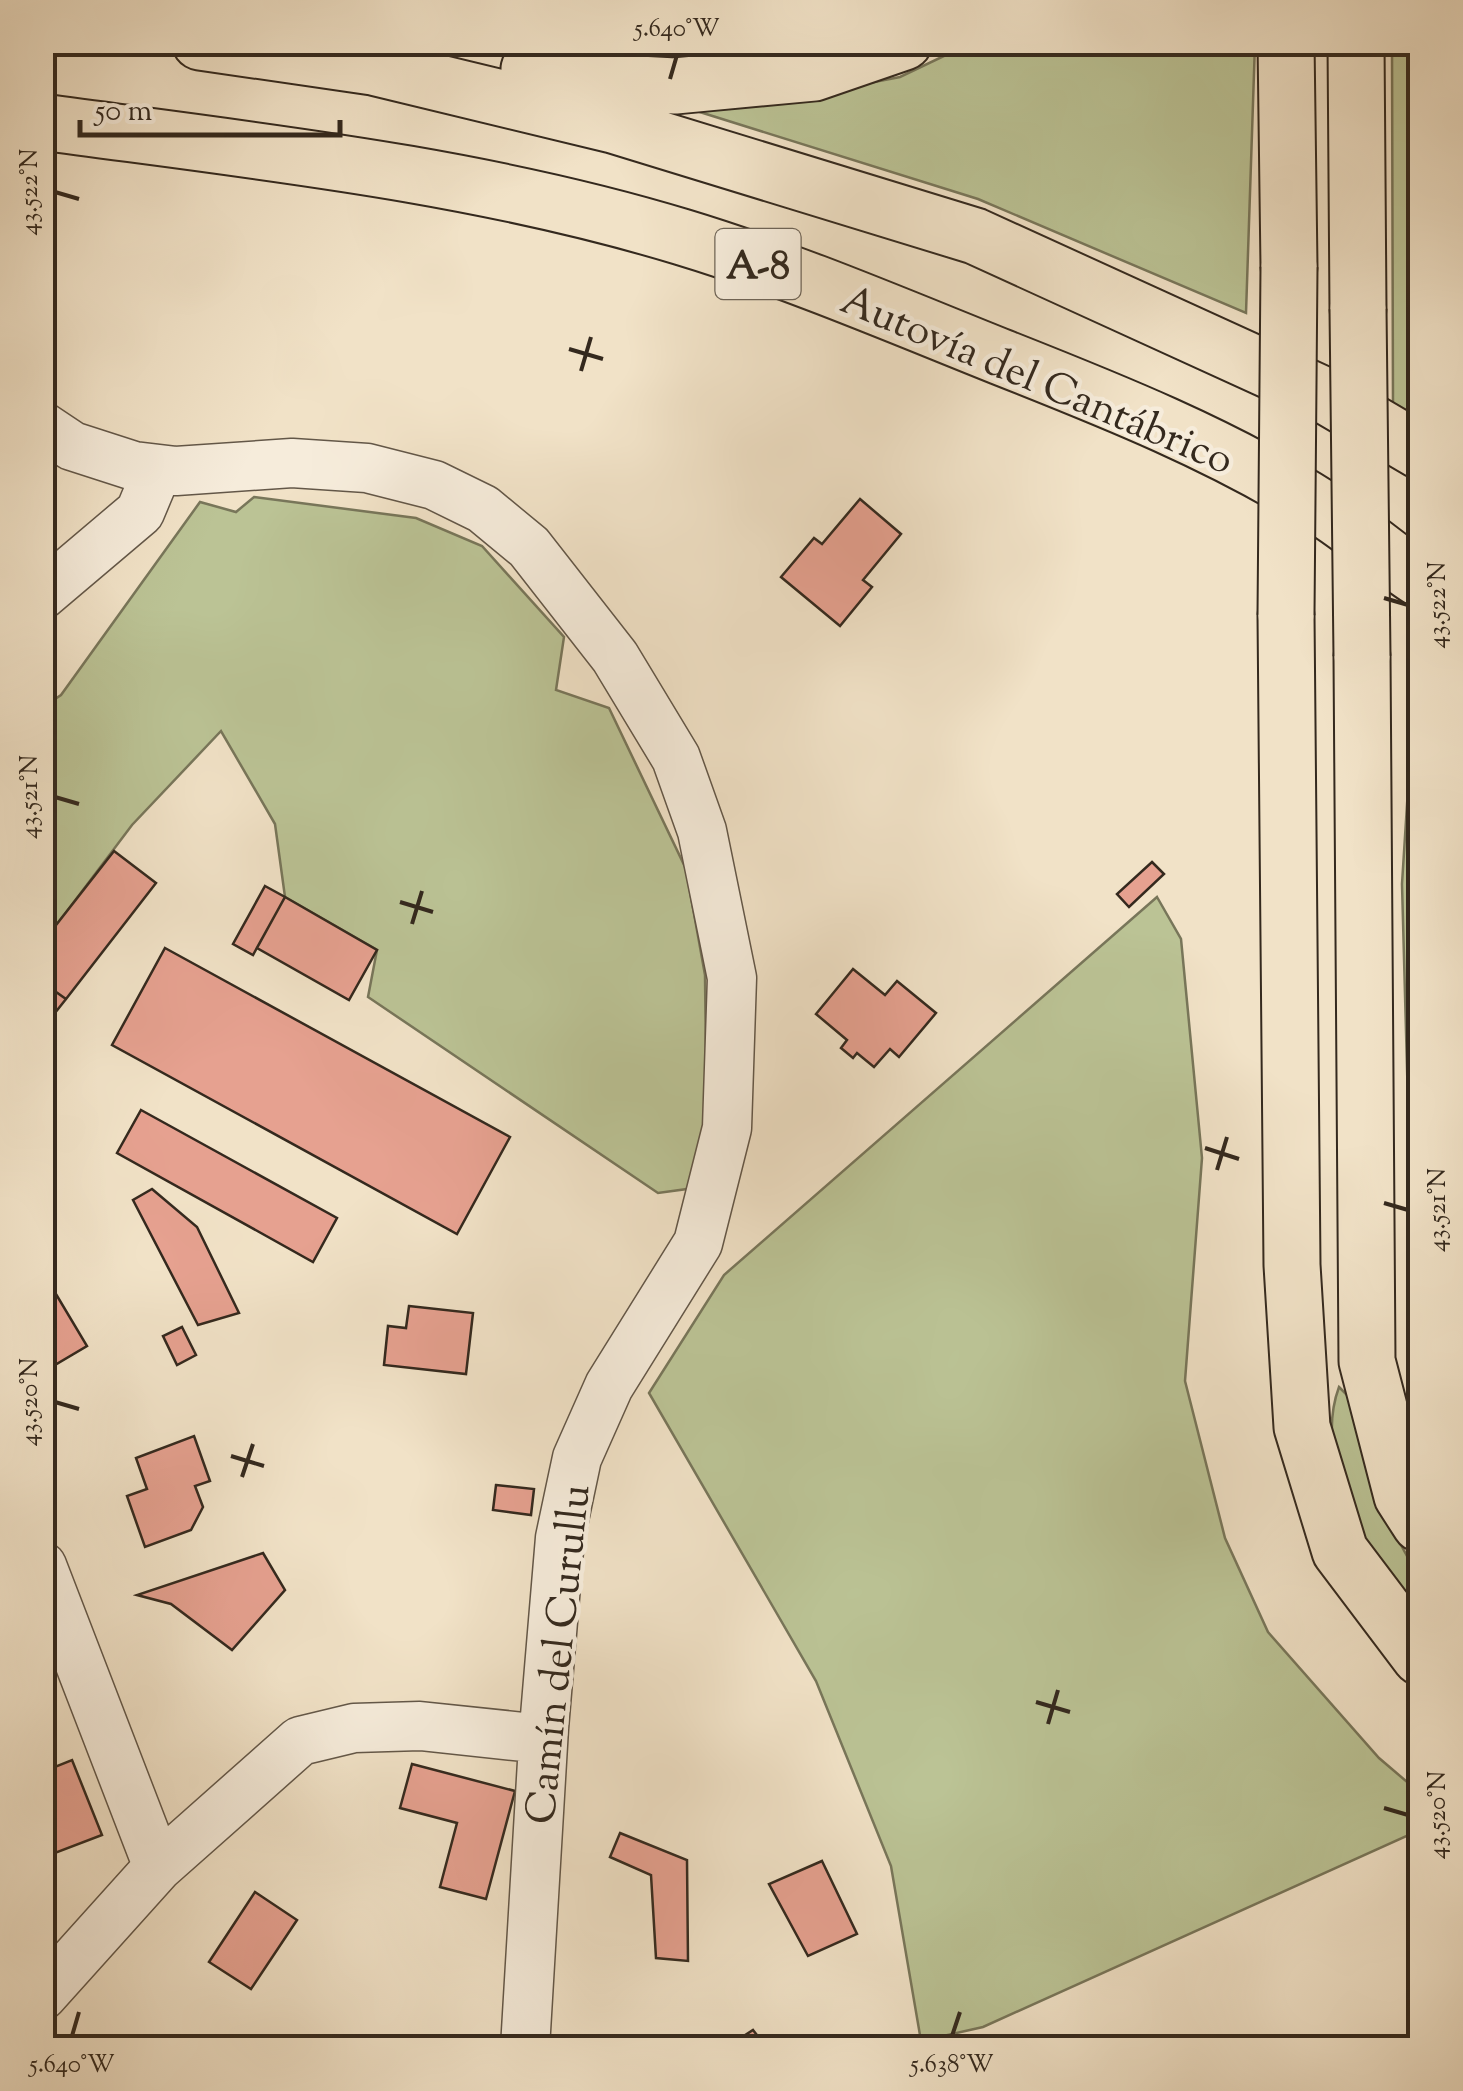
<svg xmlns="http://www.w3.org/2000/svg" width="1463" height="2091" font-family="'Sorts Mill Goudy',serif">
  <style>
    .green { fill: #bbc395; stroke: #78765a; stroke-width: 2.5 }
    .building { fill: #e6a190; stroke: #34291e; stroke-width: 2.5 }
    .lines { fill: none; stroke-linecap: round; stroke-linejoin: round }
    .minor-casing { stroke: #635748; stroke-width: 51 }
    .highway-casing { stroke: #34291e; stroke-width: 59 }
    .minor { stroke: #f6ecdb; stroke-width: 48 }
    .highway { stroke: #f1e2c7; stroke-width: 55 }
    .highway-bridge-casing { stroke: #34291e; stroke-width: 59; stroke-linecap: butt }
    .highway-bridge { stroke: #f1e2c7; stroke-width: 55 }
    .ticks { fill: none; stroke: #34291e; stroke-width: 4 }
    .labels { text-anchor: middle; stroke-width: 9; stroke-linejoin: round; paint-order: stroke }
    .shield { fill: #f6ecdb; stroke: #6e6457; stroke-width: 2.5 }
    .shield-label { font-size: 40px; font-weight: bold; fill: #34291e }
    .street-label { font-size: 42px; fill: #34291e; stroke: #f6ecdb }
    .neatline { fill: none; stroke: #34291e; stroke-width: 4 }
    .ticks-label { font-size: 25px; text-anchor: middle; fill: #34291e }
  </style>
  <rect width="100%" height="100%" fill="#f1e2c7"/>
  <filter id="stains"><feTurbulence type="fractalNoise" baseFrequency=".002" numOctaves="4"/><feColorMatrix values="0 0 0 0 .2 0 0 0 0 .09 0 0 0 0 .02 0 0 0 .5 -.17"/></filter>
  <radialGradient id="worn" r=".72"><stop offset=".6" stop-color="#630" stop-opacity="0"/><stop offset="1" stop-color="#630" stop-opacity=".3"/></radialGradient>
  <!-- green -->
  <path class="green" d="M971 43H1255L1246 313 978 199 687 108 812 94 900 77Z
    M1392 43H1420V422L1393 407Z
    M254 497 416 518 482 546 564 637 556 690 609 708 686 869 705 975 707 1151 694 1188 658 1193 368 997 377 950 285 897 275 824 221 731 132 825 43 943V707L61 695 200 502 236 512Z
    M1417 647 1420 650V1420L1415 1361 1402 884Z
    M1157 897 1181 939 1202 1158 1185 1381 1225 1538 1268 1632 1379 1758 1420 1793V1830L983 2027 921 2041 891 1866 816 1681 649 1393 724 1275Z
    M1339 1387 1352 1400 1375 1497 1420 1580V1625C1375 1563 1310 1466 1339 1387Z"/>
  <!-- building -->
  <path class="building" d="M860 499 901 534 863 580 872 587 840 626 781 577 814 538 822 544Z
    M114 851 156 883 66 999 42 982V943Z
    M1152 862 1164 874 1129 907 1117 894Z
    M265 886 285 897 253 955 233 944Z
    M285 897 377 950 349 1000 257 948Z
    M165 948 510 1137 457 1234 112 1045Z
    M853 969 885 995 897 981 936 1013 899 1057 890 1049 874 1067 857 1053 853 1058 841 1048 847 1040 816 1014Z
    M42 982 66 999 43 1028 42 1027Z
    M141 1110 337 1218 313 1262 117 1153Z
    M152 1189 197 1227 239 1313 198 1325 133 1200Z
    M44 1274 87 1346 43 1372 42 1275Z
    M409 1306 473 1313 466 1374 384 1365 388 1326 406 1328Z
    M182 1327 196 1355 177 1365 163 1336Z
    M194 1436 210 1481 195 1486 203 1507 191 1530 145 1547 127 1496 147 1489 136 1458Z
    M496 1485 534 1489 531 1515 493 1510Z
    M263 1553 285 1590 232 1650 171 1604 137 1595Z
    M72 1760 102 1835 55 1853 42 1822V1772Z
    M412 1764 515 1791 486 1899 440 1887 457 1823 400 1808Z
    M620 1833 687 1860 688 1961 656 1958 651 1875 610 1857Z
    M822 1861 857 1934 808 1956 769 1884Z
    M255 1892 297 1920 251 1989 209 1962Z
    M753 2030 767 2048H725Z"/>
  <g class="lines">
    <!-- minor casing -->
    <g class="minor-casing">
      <path id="minor" d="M42 426 72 446 134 466 176 471 292 463 367 468 434 485 483 509 529 547 615 657 676 758 702 831 732 978 727 1128 698 1243 609 1386 577 1458 560 1538 544 1728 525 2048
        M42 595 140 512 158 469
        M42 1566 158 1867
        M42 1996 158 1867 300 1741 354 1728 420 1726 543 1739"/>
    </g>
    <!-- highway casing -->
    <g class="highway-casing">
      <path id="highway" d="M200 42 373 67 613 125 975 236 1328 397 1420 451
        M1286 42 1289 267
        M1356 42 1358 309
        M529 69 581 81 675 86 814 73 904 42
        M42 122C256 151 475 174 682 237 791 270 896 315 1001 357 1110 400 1223 445 1322 508 1356 529 1386 557 1420 579
        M1286 615 1292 1265 1302 1427 1340 1551 1420 1657
        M1362 656 1367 1361 1402 1496 1420 1524"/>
    </g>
    <!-- minor -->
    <use href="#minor" class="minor"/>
    <!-- highway -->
    <use href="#highway" class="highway"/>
    <!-- highway-bridge casing -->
    <g class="highway-bridge-casing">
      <path id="highway-bridge" d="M1358 309 1362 656
        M1286 615 1289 267"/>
    </g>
    <!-- highway-bridge -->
    <use href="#highway-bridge" class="highway-bridge"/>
  </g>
  <!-- ticks -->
  <path class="ticks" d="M670 79 677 55M55 192 79 199M569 349 603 359M581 371 591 337M1384 598 1408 605M55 797 79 804M400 902 433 912M412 924 422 891M1205 1148 1239 1159M1217 1170 1227 1137M1384 1203 1408 1210M55 1402 79 1409M231 1456 264 1466M242 1477 253 1444M1036 1702 1070 1712M1048 1724 1058 1690M1384 1808 1408 1815M72 2036 79 2012M952 2036 960 2012"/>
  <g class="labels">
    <!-- shield labels -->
    <rect class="shield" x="715.5" y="229" width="85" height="70" rx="8"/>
    <g class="shield-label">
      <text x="758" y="278">A-8</text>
    </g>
    <!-- street labels -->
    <g class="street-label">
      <text transform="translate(1038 378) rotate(23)" y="15">Autovía del Cantábrico</text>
      <text transform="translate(556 1654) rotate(-84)" y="15">Camín del Curullu</text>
    </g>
  </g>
  <!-- margin -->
  <rect width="1463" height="2091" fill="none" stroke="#f1e2c7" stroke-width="110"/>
  <!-- scale -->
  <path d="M80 120v15h260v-15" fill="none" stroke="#34291e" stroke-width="5"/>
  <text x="95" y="120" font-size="30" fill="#34291e" stroke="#f6ecdb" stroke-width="8" paint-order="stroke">50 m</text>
  <rect x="55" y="55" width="1353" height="1981" class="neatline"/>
  <g class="ticks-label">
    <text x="677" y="36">5.640°W</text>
    <text transform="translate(28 192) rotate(-90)" y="9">43.522°N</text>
    <text transform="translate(1436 605) rotate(-90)" y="9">43.522°N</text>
    <text transform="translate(28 797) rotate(-90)" y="9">43.521°N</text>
    <text transform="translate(1436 1210) rotate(-90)" y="9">43.521°N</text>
    <text transform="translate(28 1402) rotate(-90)" y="9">43.520°N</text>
    <text transform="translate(1436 1815) rotate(-90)" y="9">43.520°N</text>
    <text x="72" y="2072">5.640°W</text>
    <text x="952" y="2072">5.638°W</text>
  </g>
  <rect width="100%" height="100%" filter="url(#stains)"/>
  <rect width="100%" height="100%" fill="url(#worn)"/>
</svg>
